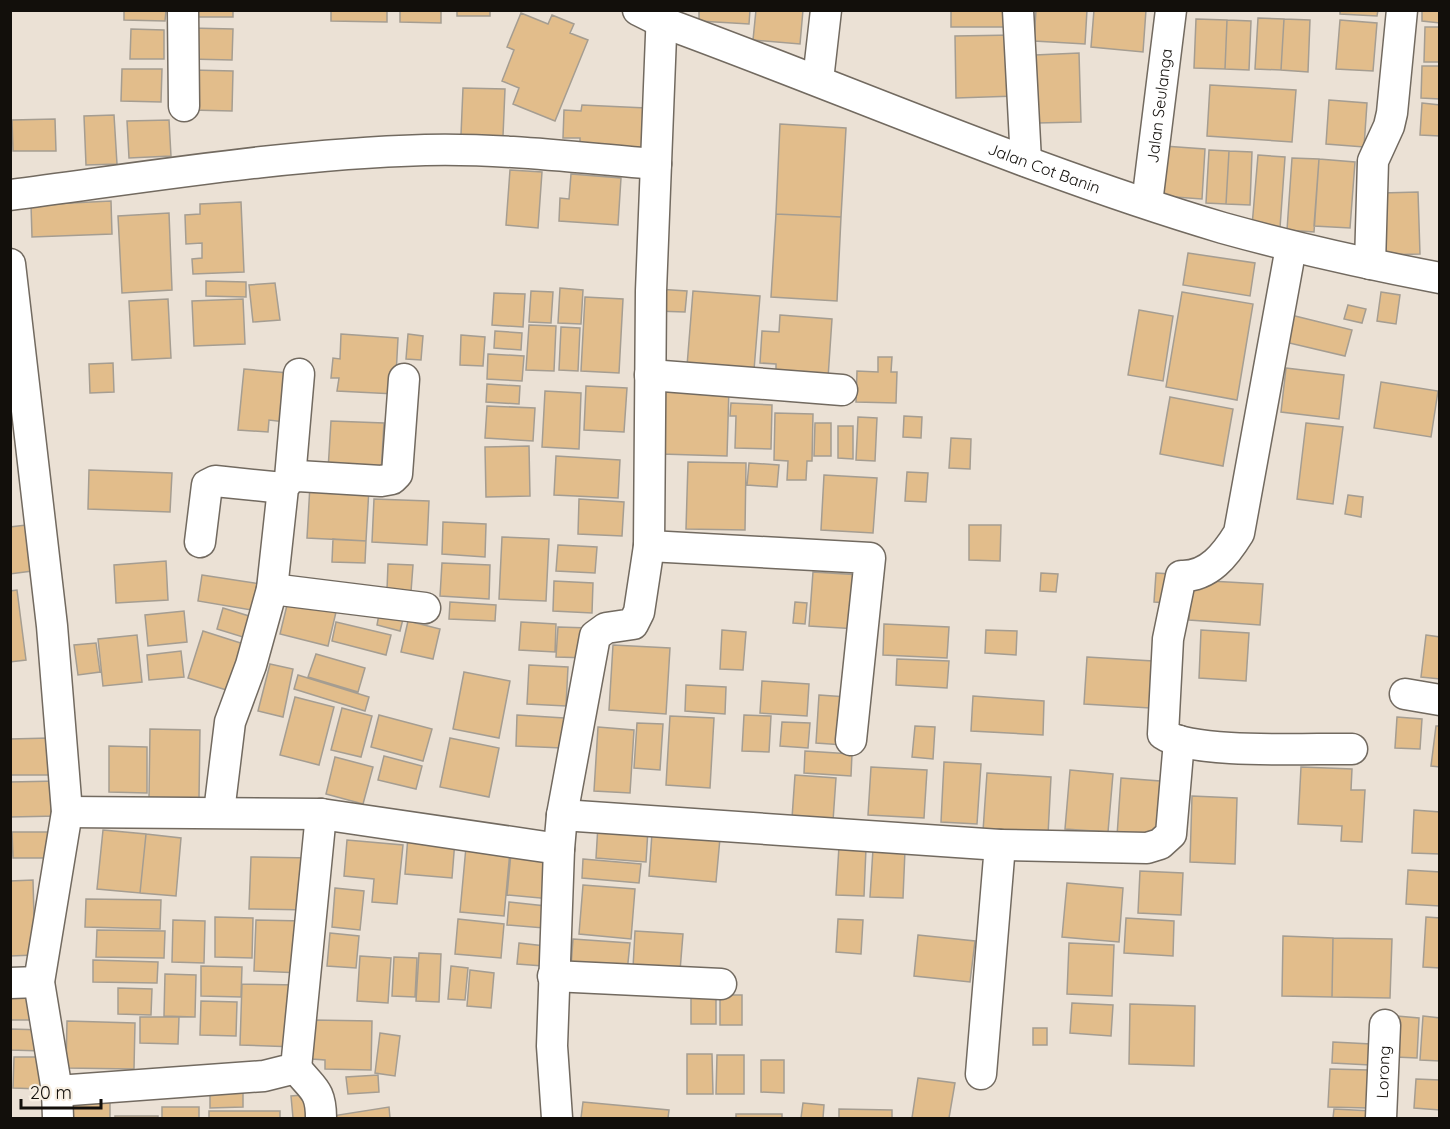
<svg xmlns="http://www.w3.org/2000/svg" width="1450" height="1129" font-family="Quicksand,sans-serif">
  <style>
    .building { fill: #e2bd8b; stroke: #a59d91; stroke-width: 1.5 }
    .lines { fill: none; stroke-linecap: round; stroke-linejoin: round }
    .street-casing { stroke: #726a60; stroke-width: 33 }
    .street { stroke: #fff; stroke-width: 30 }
    .labels { text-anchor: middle; stroke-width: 5; stroke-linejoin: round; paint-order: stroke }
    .street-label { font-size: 16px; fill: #120f0b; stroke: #f8efe2 }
  </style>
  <rect width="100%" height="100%" fill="#ebe1d5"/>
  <!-- building -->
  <path class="building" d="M124 10H166L165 21 124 20Z
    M196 10H233V17H195Z
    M331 10H387V22L331 21Z
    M400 10H441V23L400 22Z
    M457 10H490V16H457Z
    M699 10H750L749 24 699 21Z
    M756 10H803L800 44 753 40Z
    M951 10H1009L1010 27H951Z
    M1036 10H1087L1085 44 1034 41Z
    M1094 10H1146L1143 52 1091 47Z
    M1340 10H1378L1377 16 1340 14Z
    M1422 10H1440V23L1422 21Z
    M521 13 548 24 552 15 574 24 570 33 588 40 555 121 513 104 519 88 502 81 514 50 507 47Z
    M1258 18 1284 19 1281 70 1255 69Z
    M1196 19 1227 20 1225 69 1194 68Z
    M1284 19 1310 20 1308 72 1281 70Z
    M1227 20 1251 21 1249 70 1225 69Z
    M1340 20 1377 23 1373 71 1336 69Z
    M1425 27H1440V62H1424Z
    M190 28 233 29 232 60 189 59Z
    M131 29 164 30V59H130Z
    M1014 35 1016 96 956 98 955 36Z
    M1079 53 1081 122 1037 123 1035 55Z
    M1422 66H1440V99L1421 98Z
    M122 69H162L161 102 121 101Z
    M192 70 233 71 232 111 191 110Z
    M1210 85 1296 90 1292 142 1207 136Z
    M463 88 505 89 503 136 461 135Z
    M1329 100 1367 103 1364 147 1326 144Z
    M1422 103 1440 105V136L1420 135Z
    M582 105 646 108 644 149 580 146V138H563L564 110 581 111Z
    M114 115 117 164 86 165 84 116Z
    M55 119 56 151H13L12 120Z
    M169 120 171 156 129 158 127 121Z
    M780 124 846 128 841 217 776 214Z
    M1164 146 1205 149 1202 199 1161 196Z
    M1209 150 1229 151 1226 204 1206 203Z
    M1229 151 1252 152 1250 205 1226 204Z
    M1258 155 1285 157 1280 228 1252 226Z
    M1292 158 1319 159 1314 232 1287 230Z
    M1319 159 1355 162 1350 228 1314 226Z
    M510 170 542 172 538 228 506 225Z
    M571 174 621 178 618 225 559 221 560 198 569 199Z
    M1418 192 1420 254 1384 255 1382 193Z
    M111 201 112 234 32 237 31 205Z
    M241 202 244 272 193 274 192 259 202 258V243L186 244 185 215 200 214V204Z
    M169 213 172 290 122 293 118 216Z
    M776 214 841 217 837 301 771 297Z
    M1188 253 1255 263 1250 296 1183 285Z
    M206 281 246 282V297L206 296Z
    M275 283 280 320 253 322 249 285Z
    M560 288 583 290 581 324 558 323Z
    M657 289 687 291 685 312 655 311Z
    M531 291 553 292 551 323 529 322Z
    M693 291 760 296 754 370 687 366Z
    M1182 292 1253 304 1237 400 1166 387Z
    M1381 292 1400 295 1396 324 1377 321Z
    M494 293 525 294 523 327 492 325Z
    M585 297 623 299 619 373 581 371Z
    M168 299 171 358 132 360 129 301Z
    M243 299 245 344 194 346 192 301Z
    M1348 305 1366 309 1362 323 1344 319Z
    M1139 310 1173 316 1163 381 1128 375Z
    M780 315 832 319 828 378 776 375V364L760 363 762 331 779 332Z
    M1291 315 1352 330 1345 356 1285 342Z
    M529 325 556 326 554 371 526 370Z
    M561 327 580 328 578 371 559 370Z
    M495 331 522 333 521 350 494 348Z
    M341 334 398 338 395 394 337 391 339 378H331L333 358 340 359Z
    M408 334 423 336 421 360 406 359Z
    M461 335 485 337 483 366 460 365Z
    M488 354 524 356 522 381 487 379Z
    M878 357H892L891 372H897L896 403 856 402 857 371 878 372Z
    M113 363 114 392 90 393 89 364Z
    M1286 368 1344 375 1339 419 1281 412Z
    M244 369 289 373 285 422 269 420 268 432 238 430Z
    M1381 382 1438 391 1431 437 1374 428Z
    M487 384 520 386 519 404 486 402Z
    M663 385 729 387 727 456 661 454Z
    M586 386 627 388 624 432 584 430Z
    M545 391 581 393 579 449 542 447Z
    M1170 397 1233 409 1223 466 1160 454Z
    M731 403 772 405 771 449 735 448 736 416H730Z
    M487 406 535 408 533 441 485 438Z
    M775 413 813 414 812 461H807L806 480H787L788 461 774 460Z
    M904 416 922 417 921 438 903 437Z
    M858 417 877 418 875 461 856 460Z
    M331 421 384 423 381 473 328 470Z
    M815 423H831V456H814Z
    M1306 423 1343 427 1333 504 1297 499Z
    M838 426H853V459L838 458Z
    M951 438 971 439 970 469 949 468Z
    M529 446 530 496 486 497 485 447Z
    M556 456 620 460 618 498 554 495Z
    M688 462 746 463 745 530 686 529Z
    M749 463 779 465 777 487 747 485Z
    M89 470 172 473 170 512 88 509Z
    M907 472 928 473 926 502 905 501Z
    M824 475 877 478 873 533 821 530Z
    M310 485 369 488 366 541 307 538Z
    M1348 495 1363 497 1361 517 1345 514Z
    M374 499 429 501 427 545 372 542Z
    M579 499 624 502 622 536 578 534Z
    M443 522 486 524 485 557 442 554Z
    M26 525 32 571 10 574V527Z
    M969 525H1001L1000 561 969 560Z
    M502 537 549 539 546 601 499 599Z
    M333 539 366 541 365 563 332 562Z
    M558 545 597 547 595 573 556 571Z
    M166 561 168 600 116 603 114 565Z
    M442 563 490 565 489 599 440 596Z
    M388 564 413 565 411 592 387 590Z
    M813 572 861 575 858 629 809 626Z
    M1041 573 1058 574 1056 592 1040 591Z
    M1156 573 1172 574 1170 603 1154 602Z
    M202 575 267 585 263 612 198 601Z
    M1192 580 1263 584 1260 625 1189 620Z
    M554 581 593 583 592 613 553 611Z
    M17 590 26 660 10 662V591Z
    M288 601 336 612 328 646 280 634Z
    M450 602 496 605 495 621 449 619Z
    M795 602 807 603 805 624 793 623Z
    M223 608 262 620 256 641 217 629Z
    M380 609 404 615 400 631 377 625Z
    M184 611 187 642 148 646 145 615Z
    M408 621 440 629 433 659 401 652Z
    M336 622 391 635 386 655 332 641Z
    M521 622 556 624 555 652 519 650Z
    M884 624 949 627 947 658 883 655Z
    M558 627 590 628 589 658 556 657Z
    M722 630 746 632 743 670 720 669Z
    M986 630 1017 631 1016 655 985 653Z
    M1201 630 1249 633 1246 681 1199 678Z
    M203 631 250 646 236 693 188 678Z
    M137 635 142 682 103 686 98 639Z
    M1426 635 1440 637V679L1421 677Z
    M96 643 100 672 78 675 74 645Z
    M613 645 670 648 666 714 609 710Z
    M181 651 184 677 149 680 147 655Z
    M316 654 365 668 358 692 308 677Z
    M1087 657 1153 661 1150 708 1084 704Z
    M897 659 949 661 947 688 896 685Z
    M270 664 293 669 283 717 258 711Z
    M529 665 568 667 566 706 527 704Z
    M464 672 510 681 499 738 453 729Z
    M298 675 369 697 365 711 294 689Z
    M762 681 809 684 807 716 760 713Z
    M686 685 726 687 725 714 685 711Z
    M819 695 847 697 844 745 816 743Z
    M973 696 1044 701 1043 735 971 731Z
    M295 697 334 707 319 765 280 755Z
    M342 708 372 716 361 757 331 750Z
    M379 715 432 729 423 761 371 747Z
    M517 715 564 718 562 748 516 746Z
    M744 715 771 716 769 752 742 751Z
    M670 716 714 718 710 788 666 785Z
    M1397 717 1422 719 1420 749 1395 748Z
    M782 722 810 723 808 748 780 746Z
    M637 723 663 724 660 770 634 768Z
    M915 726 935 727 933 759 912 757Z
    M1436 726H1440V767L1431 766Z
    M598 727 634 730 630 793 594 791Z
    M150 729 200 730 199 798H149Z
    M49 738V775H10V739Z
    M450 738 499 748 489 797 440 787Z
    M109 746 147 747V793L109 792Z
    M805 751 852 754 851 776 804 773Z
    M384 756 422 766 416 789 378 780Z
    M335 757 373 767 363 804 326 794Z
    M944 762 981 764 977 824 941 822Z
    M871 767 927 770 924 818 868 815Z
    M1301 767 1352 769 1351 790H1365L1362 842 1341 841 1342 826 1298 824Z
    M1070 770 1113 774 1108 832 1065 829Z
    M987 773 1051 777 1048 835 983 831Z
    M795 775 836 778 833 821 792 818Z
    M1121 778 1160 781 1156 839 1117 836Z
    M58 781V816L10 817V782Z
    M1192 796 1237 798 1235 864 1190 862Z
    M1414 810 1440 812V854L1412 853Z
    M598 825 648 829 646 862 596 858Z
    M103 830 146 834 140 893 97 889Z
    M12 832H55L56 858H13Z
    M652 833 720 838 716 882 649 876Z
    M146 834 181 838 176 896 140 893Z
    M408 836 455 840 452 878 405 874Z
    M347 840 403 845 397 904 372 902 374 879 344 876Z
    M839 846 866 848 864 896 836 895Z
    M466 847 510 851 504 916 460 912Z
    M873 849 905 850 903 898 870 897Z
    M511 853 555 857 551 899 507 895Z
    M251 857 311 858 310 910 249 909Z
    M583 859 641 864 639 883 582 878Z
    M1408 870 1440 872V906L1406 904Z
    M1140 871 1183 873 1181 915 1138 913Z
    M33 880 35 955 10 956V881Z
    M1067 883 1123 888 1119 942 1062 937Z
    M583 885 635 889 631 939 579 934Z
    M335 888 364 891 360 930 332 927Z
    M86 899 161 900 160 929 85 927Z
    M509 902 546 906 544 928 507 925Z
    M215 917 253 918 252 958 215 957Z
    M1426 917 1440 918V968L1423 967Z
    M1126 918 1174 921 1173 956 1124 953Z
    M458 919 504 924 501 958 455 954Z
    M838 919 863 920 861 954 836 952Z
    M173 920 205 921 204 963 172 962Z
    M256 920 303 921 302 973 254 971Z
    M97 930 165 931 164 958 96 957Z
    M635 931 683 934 680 971 633 968Z
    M330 933 359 936 356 968 327 966Z
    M918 935 975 941 970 982 914 976Z
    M1283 936 1333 938 1332 997 1282 996Z
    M1333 938 1392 939 1390 998 1332 997Z
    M573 939 630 943 627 972 571 967Z
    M519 943 545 946 543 966 517 964Z
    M1069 943 1114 945 1112 996 1067 994Z
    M419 953 441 954 439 1002 416 1001Z
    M360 956 391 958 388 1003 357 1001Z
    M394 957 417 958 415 997 392 996Z
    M93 960 158 962 157 983 93 982Z
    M201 966 242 967 241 997 201 996Z
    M451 966 468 968 465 1000 448 999Z
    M470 970 494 973 491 1008 467 1006Z
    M165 974 196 975 195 1017 164 1016Z
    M242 984 297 985 296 1047 240 1045Z
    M118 988 152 989 151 1015 118 1014Z
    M691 993 716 994V1024H691Z
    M11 994 35 995 34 1020H10Z
    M720 995H742V1025H720Z
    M201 1001 237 1002 236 1036 200 1035Z
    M1072 1003 1113 1005 1111 1036 1070 1033Z
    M1130 1004 1195 1006 1194 1066 1129 1064Z
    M1397 1016 1419 1018 1417 1058 1395 1057Z
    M1423 1016 1440 1018V1061L1420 1060Z
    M140 1017H179L178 1044 140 1043Z
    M313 1020 372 1021 371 1070 325 1069V1060L312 1059Z
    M67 1021 135 1023 134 1069 66 1068Z
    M1033 1028H1047V1045H1033Z
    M10 1029 44 1030 43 1051 10 1050Z
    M380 1033 400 1036 395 1076 375 1073Z
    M1333 1042 1371 1044 1370 1065 1332 1063Z
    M687 1054H712L713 1094H687Z
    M717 1055H744V1094H716Z
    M14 1057H42L41 1089 13 1088Z
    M761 1060H784V1093L761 1092Z
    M1330 1069 1369 1070 1368 1108 1328 1107Z
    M378 1075 379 1092 348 1094 346 1077Z
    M918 1078 955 1083 949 1118H912Z
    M1416 1079 1440 1080V1110L1414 1108Z
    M210 1091H243V1107L210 1108Z
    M315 1094 317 1118H293L291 1096Z
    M72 1097H110V1118H72Z
    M583 1102 669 1110 668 1118H581Z
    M803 1103 824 1105 823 1118H801Z
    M162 1107H199V1118H162Z
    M389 1107 390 1118H333L332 1116Z
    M839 1109 892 1110V1118H839Z
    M1334 1109 1372 1111 1371 1118H1333Z
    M209 1111H280V1118H209Z
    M736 1114H782V1118H736Z
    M115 1116H158V1118H115Z"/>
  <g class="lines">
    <!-- street casing -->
    <g class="street-casing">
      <g id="street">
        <path d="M183 10 184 106"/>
        <path id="s1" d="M638 10 662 22C848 90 1034 172 1223 228 1295 248 1367 264 1440 278"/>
        <path d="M1018 10 1026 161"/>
        <path d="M818 80 826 10"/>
        <path d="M10 195C148 177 287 154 425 150 502 148 580 158 656 164"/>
        <path id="s2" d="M1147 203 1171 10"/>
        <path d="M1291 247 1239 533C1226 554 1209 577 1181 576L1168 639 1163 734C1194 755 1311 748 1352 749"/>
        <path d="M10 264 52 626 67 812 39 982 57 1091 58 1118"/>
        <path d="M1370 264 1373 161 1389 126 1392 113 1402 10"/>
        <path d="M650 375 842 390"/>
        <path d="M290 478 299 374"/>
        <path d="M200 542 207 485 215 481 283 488"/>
        <path d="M649 546 870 558 851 740"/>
        <path d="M272 589 425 608"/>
        <path d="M1405 694 1440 700"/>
        <path d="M67 812 321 814 559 849"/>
        <path d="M219 812 230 722 251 665 272 589 283 488 290 478 298 476 381 481 392 479 397 474 404 379"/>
        <path d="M562 815 1000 845 981 1074"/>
        <path d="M1000 845 1147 848 1160 844 1171 834 1179 741"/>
        <path d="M553 976 721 984"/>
        <path d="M10 983 39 982"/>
        <path d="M296 1068C312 1089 321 1089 321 1118"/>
        <path d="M57 1091 264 1076 296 1068 321 814"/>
        <path d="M557 1118 552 1046 559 849 562 815 595 636 606 628 633 624 639 612 649 546 651 291 662 10"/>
        <path id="s3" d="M1381 1118 1385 1025"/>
      </g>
    </g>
    <!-- street -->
    <use href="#street" class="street"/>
  </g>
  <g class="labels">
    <!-- street labels -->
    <g class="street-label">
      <text dy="6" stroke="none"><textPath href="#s2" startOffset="98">Jalan Seulanga</textPath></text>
      <text dy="6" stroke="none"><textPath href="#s1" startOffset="436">Jalan Cot Banin</textPath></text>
      <text dy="6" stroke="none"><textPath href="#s3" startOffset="46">Lorong</textPath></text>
    </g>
  </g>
  <!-- border -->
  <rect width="1450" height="1129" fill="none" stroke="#120f0b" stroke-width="24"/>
  <!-- scale -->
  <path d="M21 1099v9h80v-9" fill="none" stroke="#120f0b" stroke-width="3"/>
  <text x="30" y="1099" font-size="18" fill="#120f0b" stroke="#f8efe2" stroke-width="4.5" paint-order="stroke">20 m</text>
</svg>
